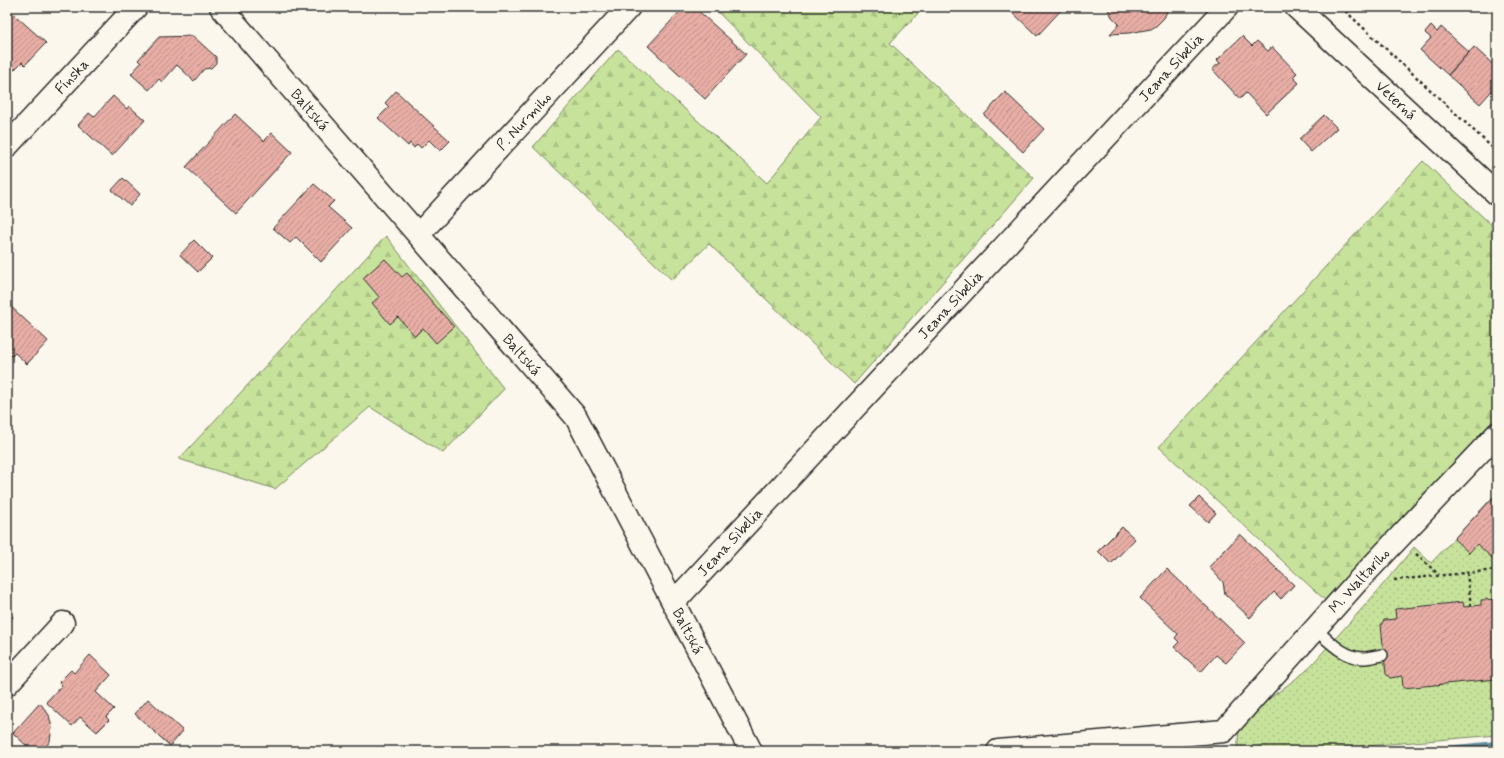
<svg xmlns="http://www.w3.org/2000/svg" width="1504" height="758" font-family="Mynerve,sans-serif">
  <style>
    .grass { fill: url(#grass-dots); stroke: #798763 }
    .forest { fill: url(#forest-firs); stroke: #798763 }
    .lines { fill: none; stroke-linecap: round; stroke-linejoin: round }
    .stream { stroke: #628e9c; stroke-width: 8 }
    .building { fill: url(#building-hatch); stroke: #2b2b2b }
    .service-casing { stroke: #2b2b2b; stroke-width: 14 }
    .minor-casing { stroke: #2b2b2b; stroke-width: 25 }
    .path { stroke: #2b2b2b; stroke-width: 2.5; stroke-dasharray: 3 3; stroke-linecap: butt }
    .service { stroke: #fbf7ec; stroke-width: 11 }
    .minor { stroke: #fbf7ec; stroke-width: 22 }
    .labels { text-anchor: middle; stroke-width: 3; stroke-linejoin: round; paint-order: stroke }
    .street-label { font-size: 15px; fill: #2b2b2b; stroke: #fbf7ec }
  </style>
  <defs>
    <pattern id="grass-dots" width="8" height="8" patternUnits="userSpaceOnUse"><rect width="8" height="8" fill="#c7e39b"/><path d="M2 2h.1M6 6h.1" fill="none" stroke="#abc386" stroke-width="1.8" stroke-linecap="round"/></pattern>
    <pattern id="forest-firs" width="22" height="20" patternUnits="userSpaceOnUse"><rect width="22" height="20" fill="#c7e39b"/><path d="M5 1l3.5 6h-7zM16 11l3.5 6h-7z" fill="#abc386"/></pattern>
    <pattern id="building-hatch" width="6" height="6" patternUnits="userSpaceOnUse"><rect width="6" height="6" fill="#e8aea6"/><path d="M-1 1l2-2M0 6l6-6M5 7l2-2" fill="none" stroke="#bc8e87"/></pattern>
  </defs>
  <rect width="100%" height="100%" fill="#fbf7ec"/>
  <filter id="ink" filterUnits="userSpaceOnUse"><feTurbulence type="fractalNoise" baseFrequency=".025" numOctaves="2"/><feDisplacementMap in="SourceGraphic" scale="8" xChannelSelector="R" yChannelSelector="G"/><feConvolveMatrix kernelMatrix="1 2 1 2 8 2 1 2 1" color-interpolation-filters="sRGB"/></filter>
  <g filter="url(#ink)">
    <!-- grass -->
    <path class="grass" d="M1497 493V735L1306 751H1237L1240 721 1306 671 1376 593 1414 547 1431 563Z"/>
    <!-- forest -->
    <path class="forest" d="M713 7H924L890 43 1034 178 854 384 709 244 672 280 533 147 618 49 767 183 821 117Z
      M1423 161 1497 230V416L1326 601 1159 447Z
      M386 236 504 389 443 453 370 407 275 489 179 459Z"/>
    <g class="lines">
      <!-- stream -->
      <path class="stream" d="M1435 751 1497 745"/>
    </g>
    <!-- building -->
    <path class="building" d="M684 7H694L746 54 705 99 648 46Z
      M1007 7H1064L1037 36Z
      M1107 7H1169L1164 18 1156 26 1151 29 1129 33 1110 34 1119 24 1112 17Z
      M7 8 46 43 25 65 22 62 12 72 7 68Z
      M1431 26 1437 32 1441 27 1469 52 1448 75 1420 50 1431 38 1425 33Z
      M193 36 216 57V63L211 68 204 69 194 81 177 65 162 82 159 79 149 90 131 74 141 63 138 60 159 37Z
      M1242 36 1252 46 1257 41 1268 51 1272 47 1297 73 1293 77 1299 83 1266 114 1246 93 1240 99 1212 69 1220 63 1217 60Z
      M1474 47 1497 68V85L1480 104 1448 75Z
      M396 91 450 141 440 151 429 140 421 148 417 144 414 148 410 143 408 146 378 118 389 107 385 103Z
      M1005 92 1044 129 1023 152 984 115Z
      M113 96 127 109 129 106 145 120 112 156 78 125 89 113 94 117Z
      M235 114 264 141 272 133 292 152 236 213 186 167Z
      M1324 115 1337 128 1311 152 1299 139Z
      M123 178 140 194 130 206 112 190Z
      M314 184 334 201 328 207 352 228 321 262 296 237 290 243 273 228Z
      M194 240 212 258 198 272 180 255Z
      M385 259 402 277 407 273 454 327 436 343 423 328 415 336 398 317 390 324 372 303 379 297 363 278Z
      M7 303 48 341 27 364 15 353 12 356 7 352Z
      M1497 493V553L1492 558 1477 544 1469 553 1454 539Z
      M1199 497 1216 513 1208 522 1190 506Z
      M1122 527 1135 539 1111 564 1098 551Z
      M1240 534 1294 585 1281 599 1274 592 1250 618 1225 594 1223 582 1209 567Z
      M1167 569 1245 643 1226 663 1216 655 1201 672 1174 647 1179 642 1175 638 1178 634 1140 598Z
      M1497 599V679L1403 688 1402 676 1390 678 1386 674 1381 625 1384 620 1396 619 1395 609 1463 602 1464 607 1481 605V600Z
      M7 611 13 617 7 624Z
      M90 655 111 675 96 692 114 709 106 717 109 720 97 732 80 717 72 726 46 702 62 685 59 682 71 670 74 673Z
      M148 699 183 731 170 746 135 714Z
      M40 703 49 715 52 728 50 741 43 751H32L13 733Z"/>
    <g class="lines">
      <!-- service casing -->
      <g class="service-casing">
        <path id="service" d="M1315 629C1329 641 1344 658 1363 658 1369 658 1376 656 1382 655"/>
      </g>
      <!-- minor casing -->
      <g class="minor-casing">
        <g id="minor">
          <path id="s1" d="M221 7 576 417 751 751"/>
          <path id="s2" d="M1296 7 1497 194"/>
          <path id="s3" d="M7 146 136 7"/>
          <path id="s4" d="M419 234 629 7"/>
          <path id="s5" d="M674 602 1227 7"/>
          <path d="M7 684 63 623"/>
          <path id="s6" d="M998 751 1224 731 1356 583 1497 434"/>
        </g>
      </g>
      <!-- path -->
      <path class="path" d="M1341 7 1497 152
        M1416 554 1439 575
        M1467 573 1471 606
        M1394 580 1497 570"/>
      <!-- service -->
      <use href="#service" class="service"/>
      <!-- minor -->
      <use href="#minor" class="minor"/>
    </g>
  </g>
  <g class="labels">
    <!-- street labels -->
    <g class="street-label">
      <text dy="5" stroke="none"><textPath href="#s5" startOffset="730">Jeana Sibelia</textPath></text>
      <text dy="5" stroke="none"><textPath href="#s3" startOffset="95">Fínska</textPath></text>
      <text dy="5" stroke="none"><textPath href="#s2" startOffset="137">Veterná</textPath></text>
      <text dy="5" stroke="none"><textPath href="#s1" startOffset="136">Baltská</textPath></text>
      <text dy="5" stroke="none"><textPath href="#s4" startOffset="154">P. Nurmiho</textPath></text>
      <text dy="5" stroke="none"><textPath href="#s5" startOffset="406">Jeana Sibelia</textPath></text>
      <text dy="5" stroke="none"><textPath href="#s1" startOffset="460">Baltská</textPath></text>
      <text dy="5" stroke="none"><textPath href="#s5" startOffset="82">Jeana Sibelia</textPath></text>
      <text dy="5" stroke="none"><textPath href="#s6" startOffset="429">M. Waltariho</textPath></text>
      <text dy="5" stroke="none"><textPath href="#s1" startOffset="784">Baltská</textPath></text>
    </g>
  </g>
  <!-- margin -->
  <rect width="1504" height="758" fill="none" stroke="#fbf7ec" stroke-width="24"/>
  <rect x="12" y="12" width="1480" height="734" fill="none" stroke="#2b2b2b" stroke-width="1.5" filter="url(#ink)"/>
</svg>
